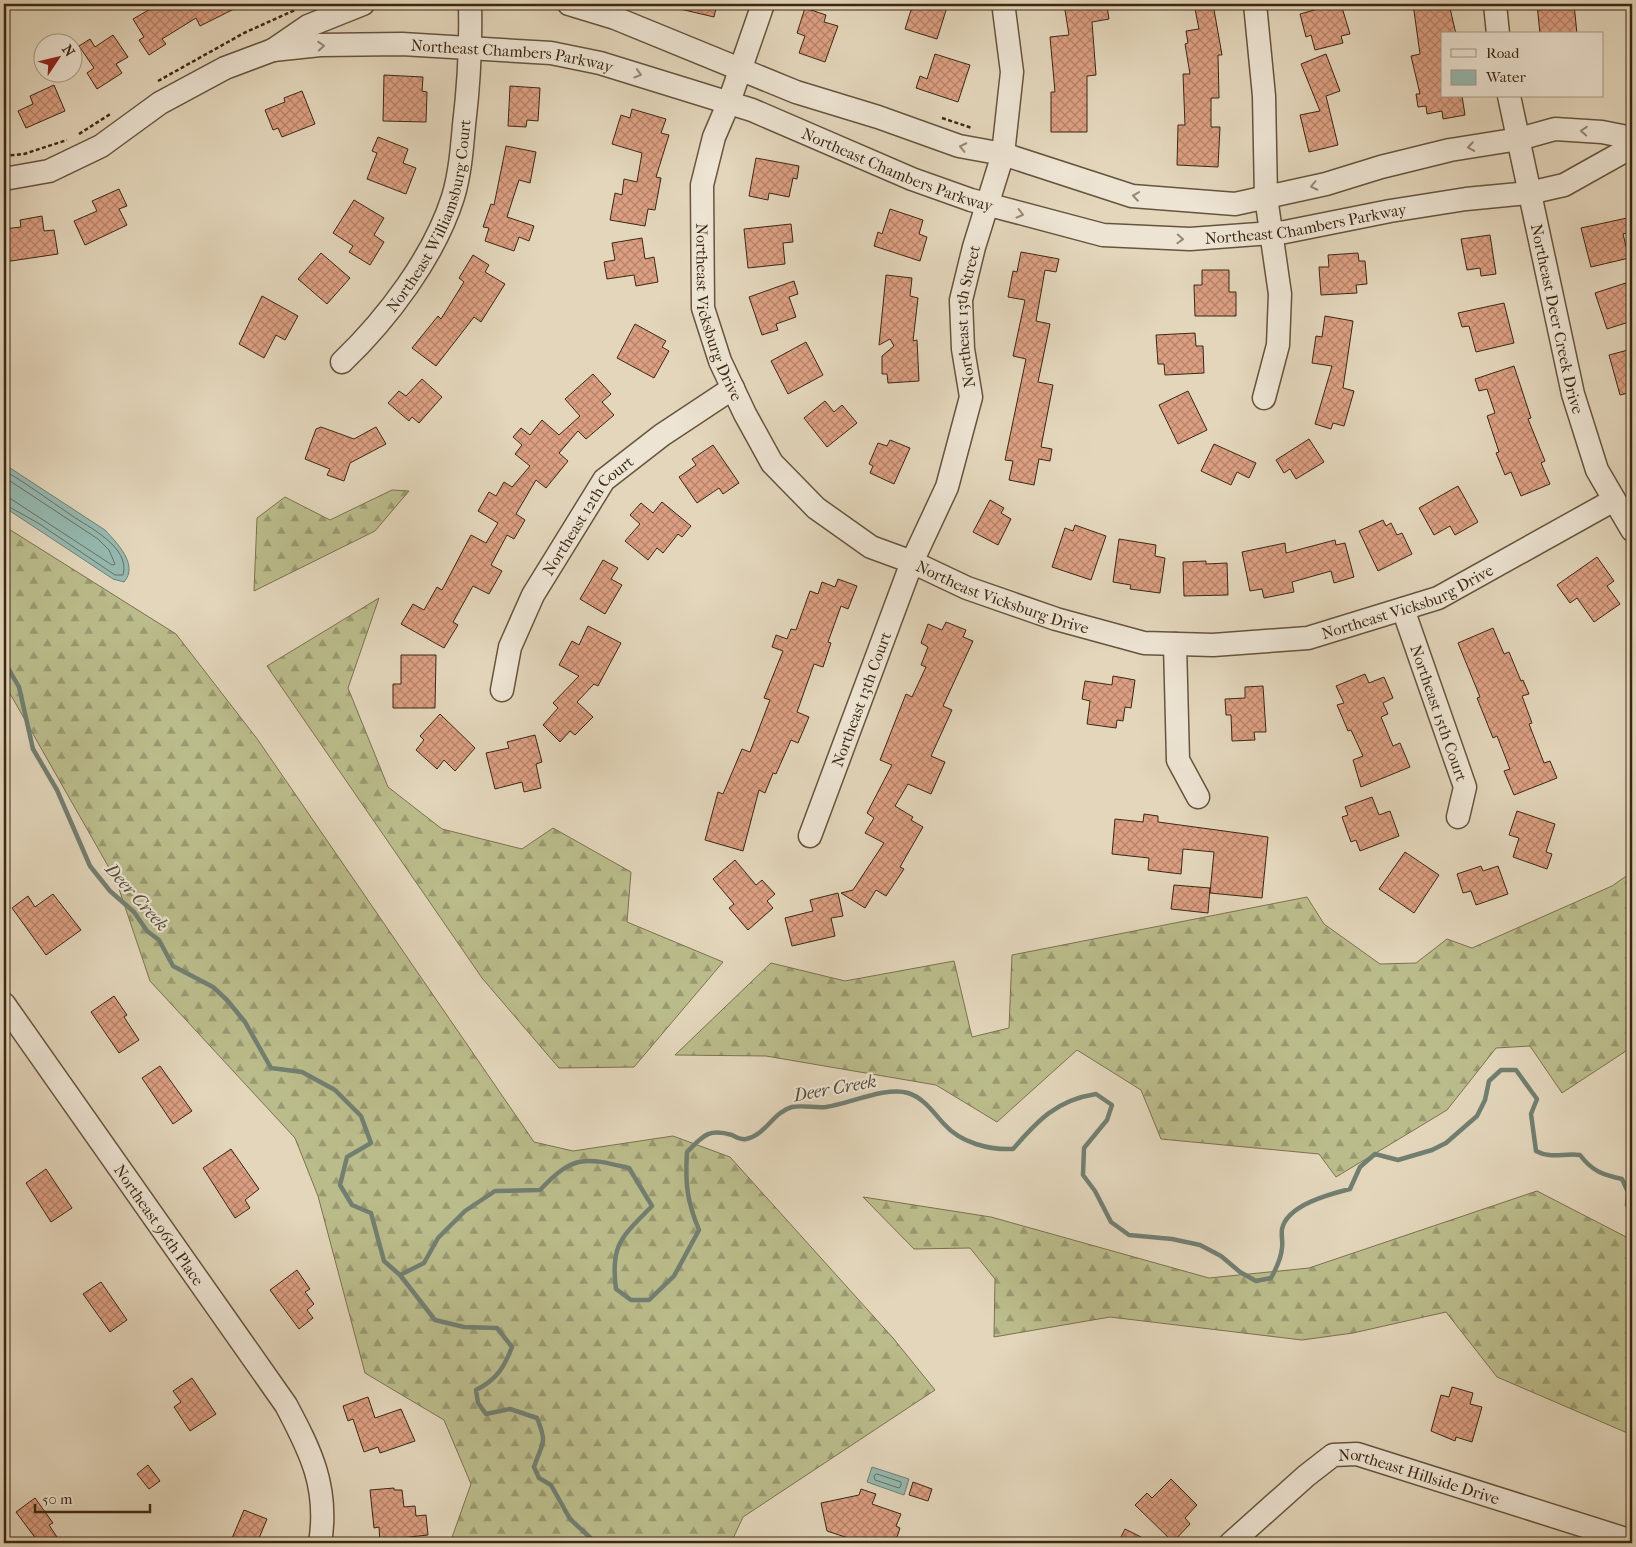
<svg xmlns="http://www.w3.org/2000/svg" width="1636" height="1547" font-family="'IM FELL French Canon',serif">
  <style>
    .forest { fill: url(#forest-firs); stroke: #7c724e }
    .water { fill: #95b9b0; stroke: #717f71 }
    .lines { fill: none; stroke-linecap: round; stroke-linejoin: round }
    .shore { stroke: #687061; stroke-width: 1 }
    .stream { stroke: #717f71; stroke-width: 4.5 }
    .building { fill: url(#building-cross-hatch); stroke: #3c2812 }
    .minor-casing { stroke: #66543c; stroke-width: 25 }
    .path { stroke: #3c2812; stroke-width: 2.5; stroke-dasharray: 4 2.5; stroke-linecap: butt }
    .minor { stroke: #ede4d3; stroke-width: 22 }
    .oneway { stroke: #948672 }
    .labels { text-anchor: middle; stroke-width: 4.5; stroke-linejoin: round; paint-order: stroke }
    .street-label { font-size: 16px; fill: #3c2812; stroke: #ede4d3 }
    .water-label { font-size: 18px; font-style: italic; fill: #524c3a; stroke: #ede4d3 }
  </style>
  <defs>
    <pattern id="forest-firs" width="22" height="20" patternUnits="userSpaceOnUse" patternTransform="scale(1.25)"><rect width="22" height="20" fill="#bbbc8b"/><path d="M5 1l3.5 6h-7zM16 11l3.5 6h-7z" fill="#999970"/></pattern>
    <pattern id="building-cross-hatch" width="8" height="8" patternUnits="userSpaceOnUse" patternTransform="scale(1.25)"><rect width="8" height="8" fill="#dc9f82"/><path d="M0 0l8 8M0 8l8-8" fill="none" stroke="#b48269"/></pattern>
  </defs>
  <rect width="100%" height="100%" fill="#e3d6bb"/>
  <filter id="stains"><feTurbulence type="fractalNoise" baseFrequency=".004" numOctaves="4"/><feColorMatrix values="0 0 0 0 .2 0 0 0 0 .09 0 0 0 0 .02 0 0 0 .5 -.17"/></filter>
  <radialGradient id="worn" r=".72"><stop offset=".6" stop-color="#630" stop-opacity="0"/><stop offset="1" stop-color="#630" stop-opacity=".3"/></radialGradient>
  <!-- forest -->
  <path class="forest" d="M392 490 409 491 375 531 254 591 257 518 285 497 330 520Z
    M4 526 176 634 258 740 534 1142 573 1151 673 1136 730 1157 893 1338 935 1390 743 1517 731 1543H450L471 1484 444 1420 365 1373 318 1196 295 1138 150 981 116 880 4 683Z
    M379 598 348 688 388 787 442 829 522 849 553 828 631 872 627 922 723 962 634 1067 559 1068 482 978 267 666Z
    M1632 872V1047L1562 1093 1530 1046 1496 1048 1447 1110 1336 1177 1319 1154 1161 1139 1141 1090 1077 1050 997 1122 936 1085 766 1056 675 1055 771 963 845 981 954 961 972 1037 1009 1028 1012 955 1307 897 1324 924 1380 964 1416 963 1447 939 1472 948 1612 886Z
    M1537 1191 1632 1240V1435L1497 1377 1446 1312 1353 1333 1302 1340 1110 1317 994 1337 995 1279 970 1248 914 1249 863 1197 991 1217 1209 1278 1309 1268Z"/>
  <!-- water -->
  <path class="water" d="M4 464 105 530C117 543 139 565 124 582L113 579 4 507Z
    M872 1467 909 1479 904 1495 867 1482Z"/>
  <g class="lines">
    <!-- shore -->
    <path class="shore" d="M4 470C27 484 49 500 71 515 88 527 131 547 123 575H115L38 523 4 504
      M4 477 98 539 109 550 115 564 112 565 11 499 4 498
      M877 1474 901 1482V1486L899 1488 875 1480 874 1476Z"/>
    <!-- stream -->
    <path class="stream" d="M4 661 19 687 33 749 57 790 90 866 110 891 134 912 147 931 159 940 173 966 213 987 227 1000 245 1022 271 1068 302 1072 335 1090 361 1116 371 1143 347 1157 340 1185 352 1205 371 1213 384 1261 400 1275 424 1263 438 1238 465 1211 495 1191 540 1190C573 1155 584 1157 629 1168L652 1206C622 1237 610 1244 616 1289L631 1300H649L674 1276 699 1230C687 1201 685 1184 687 1152 703 1136 708 1128 732 1135 736 1137 741 1140 746 1139 766 1135 773 1112 792 1107 803 1105 815 1108 826 1107 849 1104 886 1086 908 1093 924 1098 933 1112 944 1124 961 1143 989 1150 1013 1149 1038 1120 1057 1100 1096 1094L1112 1105 1107 1120 1084 1148 1083 1175 1095 1191 1111 1222 1129 1235 1172 1239 1200 1245 1221 1256 1240 1272 1256 1281 1271 1278C1276 1269 1281 1259 1282 1248 1283 1242 1281 1235 1282 1229 1287 1205 1330 1194 1350 1189L1360 1167 1375 1154 1398 1160 1432 1150 1446 1143 1477 1116 1485 1100 1489 1081 1501 1070H1516L1537 1099 1531 1114 1536 1151C1550 1159 1564 1153 1580 1155 1592 1171 1603 1175 1622 1179L1628 1192 1627 1205 1632 1209
      M400 1275 435 1320 464 1327 497 1328 512 1347C504 1368 496 1380 476 1390L478 1403 486 1414 510 1409 537 1418C548 1445 542 1442 534 1467L539 1478 551 1485 570 1519 596 1543"/>
  </g>
  <!-- building -->
  <path class="building" d="M159 4H244L200 26 196 18 162 39 166 44 149 55 139 40 144 37 133 19Z
    M680 4H717L714 17 680 9Z
    M913 4H948L937 39 905 29Z
    M1064 4H1098V8L1107 6 1109 19 1092 22 1096 75 1087 76V132H1051V92H1055L1050 37 1069 35Z
    M1194 4H1213L1222 55H1218L1219 98H1211V127H1220L1218 167 1177 165 1178 125H1185L1183 74H1190L1185 44 1188 43 1186 31 1199 29Z
    M1336 4H1341L1350 34 1341 36 1343 43 1315 50 1311 35 1306 37 1300 14Z
    M1413 4H1449L1456 34H1442V96H1462L1465 115 1443 119 1442 111 1427 114 1426 106 1418 107 1416 94H1420L1411 56 1420 54Z
    M1537 4H1574L1577 34H1540Z
    M805 8 826 15 824 22 838 26 825 62 799 53 805 36 797 33Z
    M113 35 128 57 116 64 122 73 97 89 87 73 94 68 79 46 90 39 95 47Z
    M935 54 970 65 958 102 916 88 920 76 927 79Z
    M1326 54 1340 91 1326 96 1338 145 1309 152 1300 115 1320 111 1301 64Z
    M384 75 423 77 422 91 427 92 426 122 383 121Z
    M54 85 65 111 26 128 18 111 33 104 30 96Z
    M510 86 540 88 538 121 527 120 526 127 508 126Z
    M302 91 315 124 282 137 278 128 273 130 265 110 285 102 284 98Z
    M632 109 666 119 661 133 669 135 656 177 661 178 655 210 648 209 645 226 610 220 615 193 622 195 624 179 637 182 642 153 612 144 621 115 630 118Z
    M378 137 408 149 403 163 416 168 406 194 367 179 377 153 372 151Z
    M506 146 536 152 530 183 519 180 507 217 534 226 529 241 519 237 514 251 485 241 489 228 483 227 491 204 494 205Z
    M756 158 799 166 797 179 793 178 789 197 769 193 768 200 749 196Z
    M119 189 127 206 119 209 127 225 85 245 74 221 97 211 92 201Z
    M354 200 384 218 374 235 384 242 370 265 349 252 353 246 333 233Z
    M890 209 923 220 919 234 927 237 920 261 874 246 878 232 882 234Z
    M42 216 44 231 54 230 58 254 4 262V229L21 227 20 220Z
    M1627 218 1630 232 1623 234 1629 258 1591 267 1581 228Z
    M791 224 793 242 783 243 785 264 748 268 744 229Z
    M1490 235 1496 274 1481 276 1480 268 1467 270 1461 239Z
    M642 238 645 259 654 257 658 282 636 286 634 275 607 279 604 262 615 260 612 243Z
    M1021 252 1059 259 1056 272 1045 270 1036 321 1050 324 1038 382 1053 385 1041 447 1052 449 1050 461 1039 459 1034 485 1009 480 1013 461 1005 460 1026 359 1013 356 1025 300 1008 297 1013 271 1017 272Z
    M321 253 350 278 327 304 298 279Z
    M1358 253 1359 261H1365L1367 284 1356 285 1357 293 1321 295 1319 267H1329L1328 255Z
    M473 255 489 265 485 272 505 284 481 322 474 317 436 366 412 348 438 316 441 319 464 282 459 278Z
    M1202 270H1229V292H1236V316H1195L1194 285H1202Z
    M886 275 912 278 910 296 918 298 913 341 917 340 919 381 888 383 887 374H882V356L894 346 890 339 879 345Z
    M794 281 798 294 789 297 796 317 776 324 778 330 762 335 749 297Z
    M1632 281V321L1607 329 1595 293Z
    M262 296 298 316 285 340 276 335 264 358 239 344Z
    M1504 303 1514 343 1476 352 1469 326 1462 327 1458 313Z
    M1325 316 1353 321 1343 388 1354 391 1344 426 1333 423 1331 429 1315 424 1332 366 1312 363 1316 336 1322 337Z
    M635 324 666 341 662 347 669 351 654 378 617 358Z
    M1195 333 1196 346H1203L1204 373 1165 375 1164 364H1158L1156 335Z
    M806 342 823 375 788 394 771 361Z
    M1632 349V392L1620 395 1609 355Z
    M1514 366 1531 418 1528 419 1545 461 1541 463 1550 484 1521 496 1511 472 1505 475 1496 453 1499 452 1487 416 1495 413 1487 389 1479 391 1475 379Z
    M593 374 611 394 602 402 614 415 586 439 578 431 559 453 568 461 546 488 536 480 516 514 525 520 514 539 507 535 491 565 502 571 489 594 473 586 453 622 458 625 444 648 401 624 413 604 424 610 437 587 442 590 471 535 486 543 498 523 478 511 489 492 496 496 504 482 512 487 530 466 515 454 522 445 513 437 521 428 530 435 542 420 559 435 580 416 565 399Z
    M422 379 442 397 419 423 412 417 409 421 388 403 399 391 406 396Z
    M1188 391 1207 430 1178 444 1159 405Z
    M825 401 834 412 842 405 857 423 827 447 804 418Z
    M321 427 354 439 376 427 386 444 350 463 344 481 327 475 330 469 305 459 316 429Z
    M1309 439 1324 462 1296 479 1290 469 1284 473 1276 460Z
    M890 440 910 448 894 484 870 473 873 466 869 464 878 443 887 446Z
    M1214 444 1256 463 1249 478 1237 472 1231 485 1201 471Z
    M713 445 739 483 723 494 719 488 697 503 679 477 696 465 692 459Z
    M1458 486 1478 522 1455 535 1450 526 1434 535 1419 508Z
    M990 500 1004 508 1001 513 1011 519 998 545 973 532Z
    M662 502 691 526 682 537 678 534 663 553 657 548 648 560 625 541 640 524 630 515 641 503 653 513Z
    M1383 520 1386 526 1391 523 1397 535 1402 533 1412 554 1378 571 1359 531Z
    M1075 525 1106 536 1091 580 1052 567 1065 528 1073 531Z
    M1119 539 1156 545 1155 556 1165 558 1160 593 1130 589 1131 585 1113 582Z
    M1335 540 1336 545 1345 543 1354 577 1334 583 1331 571 1292 582 1294 592 1264 598 1262 589 1250 591 1242 552 1285 543 1286 553Z
    M1597 557 1614 581 1607 586 1620 604 1594 622 1577 598 1570 603 1557 585Z
    M603 560 618 568 611 579 622 585 605 614 580 599Z
    M1206 561V564L1227 563 1228 595 1184 596 1183 562Z
    M838 579 857 586 848 609 841 606 828 642 831 643 823 667 814 664 797 712 809 717 798 743 791 740 776 774 773 773 765 793 759 790 743 851 705 840 718 792 723 794 742 749 750 752 770 700 764 698 783 651 772 647 776 635 787 639 791 629 796 630 810 591 818 594 822 582 835 587Z
    M946 622 966 630 963 637 973 641 943 706 952 710 931 756 945 762 931 794 908 784 895 806 913 817 911 820 923 827 900 867 904 869 886 896 876 890 865 908 841 893 853 890 884 843 865 833 874 818 867 813 892 765 880 760 906 694 912 697 926 667 921 665 928 647 921 643 928 624 942 630Z
    M588 626 621 643 598 686 594 684 577 702 593 717 575 735 570 731 560 742 543 725 558 708 553 703 579 676 559 665 572 641 579 645Z
    M1493 628 1504 654 1509 652 1521 681 1523 680 1529 694 1522 696 1532 723 1529 724 1544 763 1550 761 1557 778 1514 795 1504 771 1510 769 1497 736 1493 738 1477 698 1480 697 1458 643Z
    M401 655H436L435 708H393V684H401Z
    M1365 674 1369 683 1384 677 1393 698 1383 703 1388 714 1381 717 1393 746 1400 743 1410 767 1361 787 1353 760 1363 756 1351 730 1348 731 1337 705 1344 703 1336 686Z
    M1113 676 1135 680 1131 708 1125 707 1123 721 1117 720 1116 728 1087 724 1090 701 1082 699 1085 681 1112 685Z
    M1263 686 1266 732H1254L1255 740 1232 741 1231 715H1226L1225 699 1245 698V687Z
    M440 714 475 748 455 771 444 760 437 769 416 750 424 740 420 736Z
    M535 735 542 762 536 764 541 788 524 792 522 782 495 789 486 753 509 748 507 742Z
    M1372 797 1379 815 1390 811 1399 836 1360 851 1356 840 1351 842 1342 817 1348 815 1345 807Z
    M1517 811 1555 824 1546 852 1552 854 1547 869 1513 857 1519 838 1509 835Z
    M1144 814 1158 816V822L1268 837 1262 898 1210 893 1214 852 1183 849 1181 874 1148 870 1149 858 1112 854 1115 819 1143 822Z
    M1405 852 1439 875 1414 913 1379 889Z
    M735 860 756 885 762 880 775 894 767 901 773 908 748 930 729 908 734 904 713 879Z
    M1481 866 1483 871 1498 866 1508 894 1476 905 1471 891 1463 893 1457 874Z
    M1174 885 1210 888 1208 913 1171 909Z
    M838 893 843 916 831 918 835 936 792 946 785 918 813 911 810 900Z
    M53 894 81 930 46 955 12 908 28 896 35 907Z
    M114 996 127 1015 124 1017 139 1040 119 1053 91 1012Z
    M160 1066 192 1111 173 1124 142 1078Z
    M231 1149 259 1189 245 1200 250 1208 235 1218 203 1168Z
    M46 1169 72 1208 51 1222 26 1183Z
    M297 1270 310 1289 305 1292 314 1304 307 1310 313 1318 299 1329 270 1290Z
    M101 1282 127 1320 110 1332 83 1294Z
    M192 1378 216 1414 190 1431 174 1407 181 1402 173 1391Z
    M1452 1387 1473 1393 1470 1404 1482 1407 1472 1442 1456 1437 1455 1441 1431 1431 1441 1395 1449 1397Z
    M368 1397 375 1418 401 1409 415 1441 380 1453 378 1447 364 1452 353 1419 348 1421 343 1406Z
    M148 1465 160 1481 149 1489 137 1474Z
    M1171 1479 1197 1505 1185 1518 1190 1524 1173 1542 1135 1505 1147 1493 1152 1498Z
    M913 1482 932 1489 928 1501 909 1495Z
    M394 1488V1490H402L404 1507 415 1506 416 1516 426 1515 428 1535 401 1538V1543H380L379 1527 374 1528 370 1490Z
    M861 1489 876 1494 872 1504 901 1514 896 1526 900 1528 895 1543H863L827 1531 821 1503 859 1495Z
    M35 1498 53 1523 49 1525 61 1543H39L16 1512Z
    M244 1510 267 1519 257 1543H230Z
    M1125 1529 1153 1543H1118Z"/>
  <g class="lines">
    <!-- minor casing -->
    <g class="minor-casing">
      <g id="minor">
        <path d="M569 4 615 18 796 92 878 117 959 146 1003 154 1132 196 1235 204 1326 184 1381 167 1450 150 1519 139 1555 129 1602 132 1632 138"/>
        <path id="s1" d="M763 4 729 102 714 137 702 185 703 308 720 361 745 414 772 463 816 508 871 547 912 562 967 588 1056 619 1144 643 1213 645 1308 638 1438 598 1614 500"/>
        <path d="M1255 4 1264 96 1266 197 1280 294 1278 345 1264 398"/>
        <path d="M1495 4 1498 34"/>
        <path id="s2" d="M273 50 320 45 402 44 551 53 600 63 752 110 912 179 971 200 1103 235 1190 239 1285 232 1390 211 1466 199 1529 193 1564 185 1632 147"/>
        <path id="s3" d="M1509 96 1573 394 1597 470 1632 530"/>
        <path d="M4 179 49 171 101 146 160 103 225 68 273 50 308 26 363 4"/>
        <path id="s4" d="M342 362C387 319 434 257 453 197 460 174 462 148 464 125 469 84 471 45 470 4"/>
        <path id="s5" d="M1403 609 1465 787 1458 817"/>
        <path d="M1175 644 1178 760 1198 797"/>
        <path id="s6" d="M502 690 510 647 533 595 604 480 662 435 733 388"/>
        <path id="s7" d="M810 836 912 562 947 487 971 397 963 349 961 300 974 247 1003 154 1012 72 1004 10"/>
        <path id="s8" d="M4 1004 286 1405C311 1452 329 1488 320 1543"/>
        <path id="s9" d="M1231 1543 1306 1476 1333 1455 1357 1454 1632 1541"/>
      </g>
    </g>
    <!-- path -->
    <path class="path" d="M158 81 244 33 295 10
      M942 118 972 128
      M79 134 112 113
      M4 156 24 154 67 140"/>
    <!-- minor -->
    <use href="#minor" class="minor"/>
  </g>
  <!-- one-way arrows -->
  <defs><path id="oneway-chevron" d="M-2-3.5L2.5 0L-2 3.5" fill="none" stroke-width="1.6" stroke-linecap="round" stroke-linejoin="round" transform="scale(1.25)"/></defs>
  <g class="oneway">
    <use href="#oneway-chevron" transform="translate(321 46) rotate(-4)"/>
    <use href="#oneway-chevron" transform="translate(638 74) rotate(17)"/>
    <use href="#oneway-chevron" transform="translate(1584 131) rotate(-176)"/>
    <use href="#oneway-chevron" transform="translate(963 147) rotate(-168)"/>
    <use href="#oneway-chevron" transform="translate(1471 147) rotate(171)"/>
    <use href="#oneway-chevron" transform="translate(1314 186) rotate(168)"/>
    <use href="#oneway-chevron" transform="translate(1136 196) rotate(-172)"/>
    <use href="#oneway-chevron" transform="translate(1020 214) rotate(14)"/>
    <use href="#oneway-chevron" transform="translate(1180 239) rotate(3)"/>
  </g>
  <g class="labels">
    <!-- street labels -->
    <g class="street-label">
      <text dy="6" stroke="none"><textPath href="#s2" startOffset="240">Northeast Chambers Parkway</textPath></text>
      <text dy="6" stroke="none"><textPath href="#s2" startOffset="645">Northeast Chambers Parkway</textPath></text>
      <text dy="6" stroke="none"><textPath href="#s4" startOffset="175">Northeast Williamsburg Court</textPath></text>
      <text dy="6" stroke="none"><textPath href="#s2" startOffset="1065">Northeast Chambers Parkway</textPath></text>
      <text dy="6" stroke="none"><textPath href="#s1" startOffset="321">Northeast Vicksburg Drive</textPath></text>
      <text dy="6" stroke="none"><textPath href="#s7" startOffset="550">Northeast 13th Street</textPath></text>
      <text dy="6" stroke="none"><textPath href="#s3" startOffset="228">Northeast Deer Creek Drive</textPath></text>
      <text dy="6" stroke="none"><textPath href="#s6" startOffset="198">Northeast 12th Court</textPath></text>
      <text dy="6" stroke="none"><textPath href="#s1" startOffset="756">Northeast Vicksburg Drive</textPath></text>
      <text dy="6" stroke="none"><textPath href="#s1" startOffset="1175">Northeast Vicksburg Drive</textPath></text>
      <text dy="6" stroke="none"><textPath href="#s7" startOffset="146">Northeast 13th Court</textPath></text>
      <text dy="6" stroke="none"><textPath href="#s5" startOffset="110">Northeast 15th Court</textPath></text>
      <text dy="6" stroke="none"><textPath href="#s8" startOffset="270">Northeast 96th Place</textPath></text>
      <text dy="6" stroke="none"><textPath href="#s9" startOffset="224">Northeast Hillside Drive</textPath></text>
    </g>
    <!-- water labels -->
    <g class="water-label">
      <text transform="translate(137 897) rotate(48)" y="6">Deer Creek</text>
      <text transform="translate(835 1088) rotate(-10)" y="6">Deer Creek</text>
    </g>
  </g>
  <!-- margin -->
  <rect width="1636" height="1547" fill="none" stroke="#e3d6bb" stroke-width="20"/>
  <rect x="5" y="5" width="1626" height="1537" fill="none" stroke="#3c2812" stroke-width="2.5"/>
  <rect x="10" y="10" width="1616" height="1527" fill="none" stroke="#3c2812"/>
  <!-- legend -->
  <rect x="1441" y="32" width="162" height="65" fill="#ede4d3" stroke="#a69986"/>
  <rect x="1451" y="49" width="25" height="8" fill="#ede4d3" stroke="#a69986"/>
  <text x="1486" y="58" font-size="15" fill="#3c2812">Road</text>
  <rect x="1451" y="70" width="25" height="15" fill="#95b9b0" stroke="#a69986"/>
  <text x="1486" y="82" font-size="15" fill="#3c2812">Water</text>
  <!-- north arrow -->
  <g transform="translate(58 58) rotate(55)"><circle r="24" fill="#ede4d3" stroke="#a69986"/>
  <path d="M0-4L9 19L0 12L-9 19Z" fill="#8f2418"/>
  <text y="-8" font-size="14" font-weight="bold" text-anchor="middle" fill="#3c2812">N</text>
  </g>
  <!-- scale -->
  <path d="M35 1504v8h115v-8" fill="none" stroke="#3c2812" stroke-width="2.5"/>
  <text x="42" y="1504" font-size="15" fill="#3c2812" stroke="#ede4d3" stroke-width="4" paint-order="stroke">50 m</text>
  <rect width="100%" height="100%" filter="url(#stains)"/>
  <rect width="100%" height="100%" fill="url(#worn)"/>
</svg>
